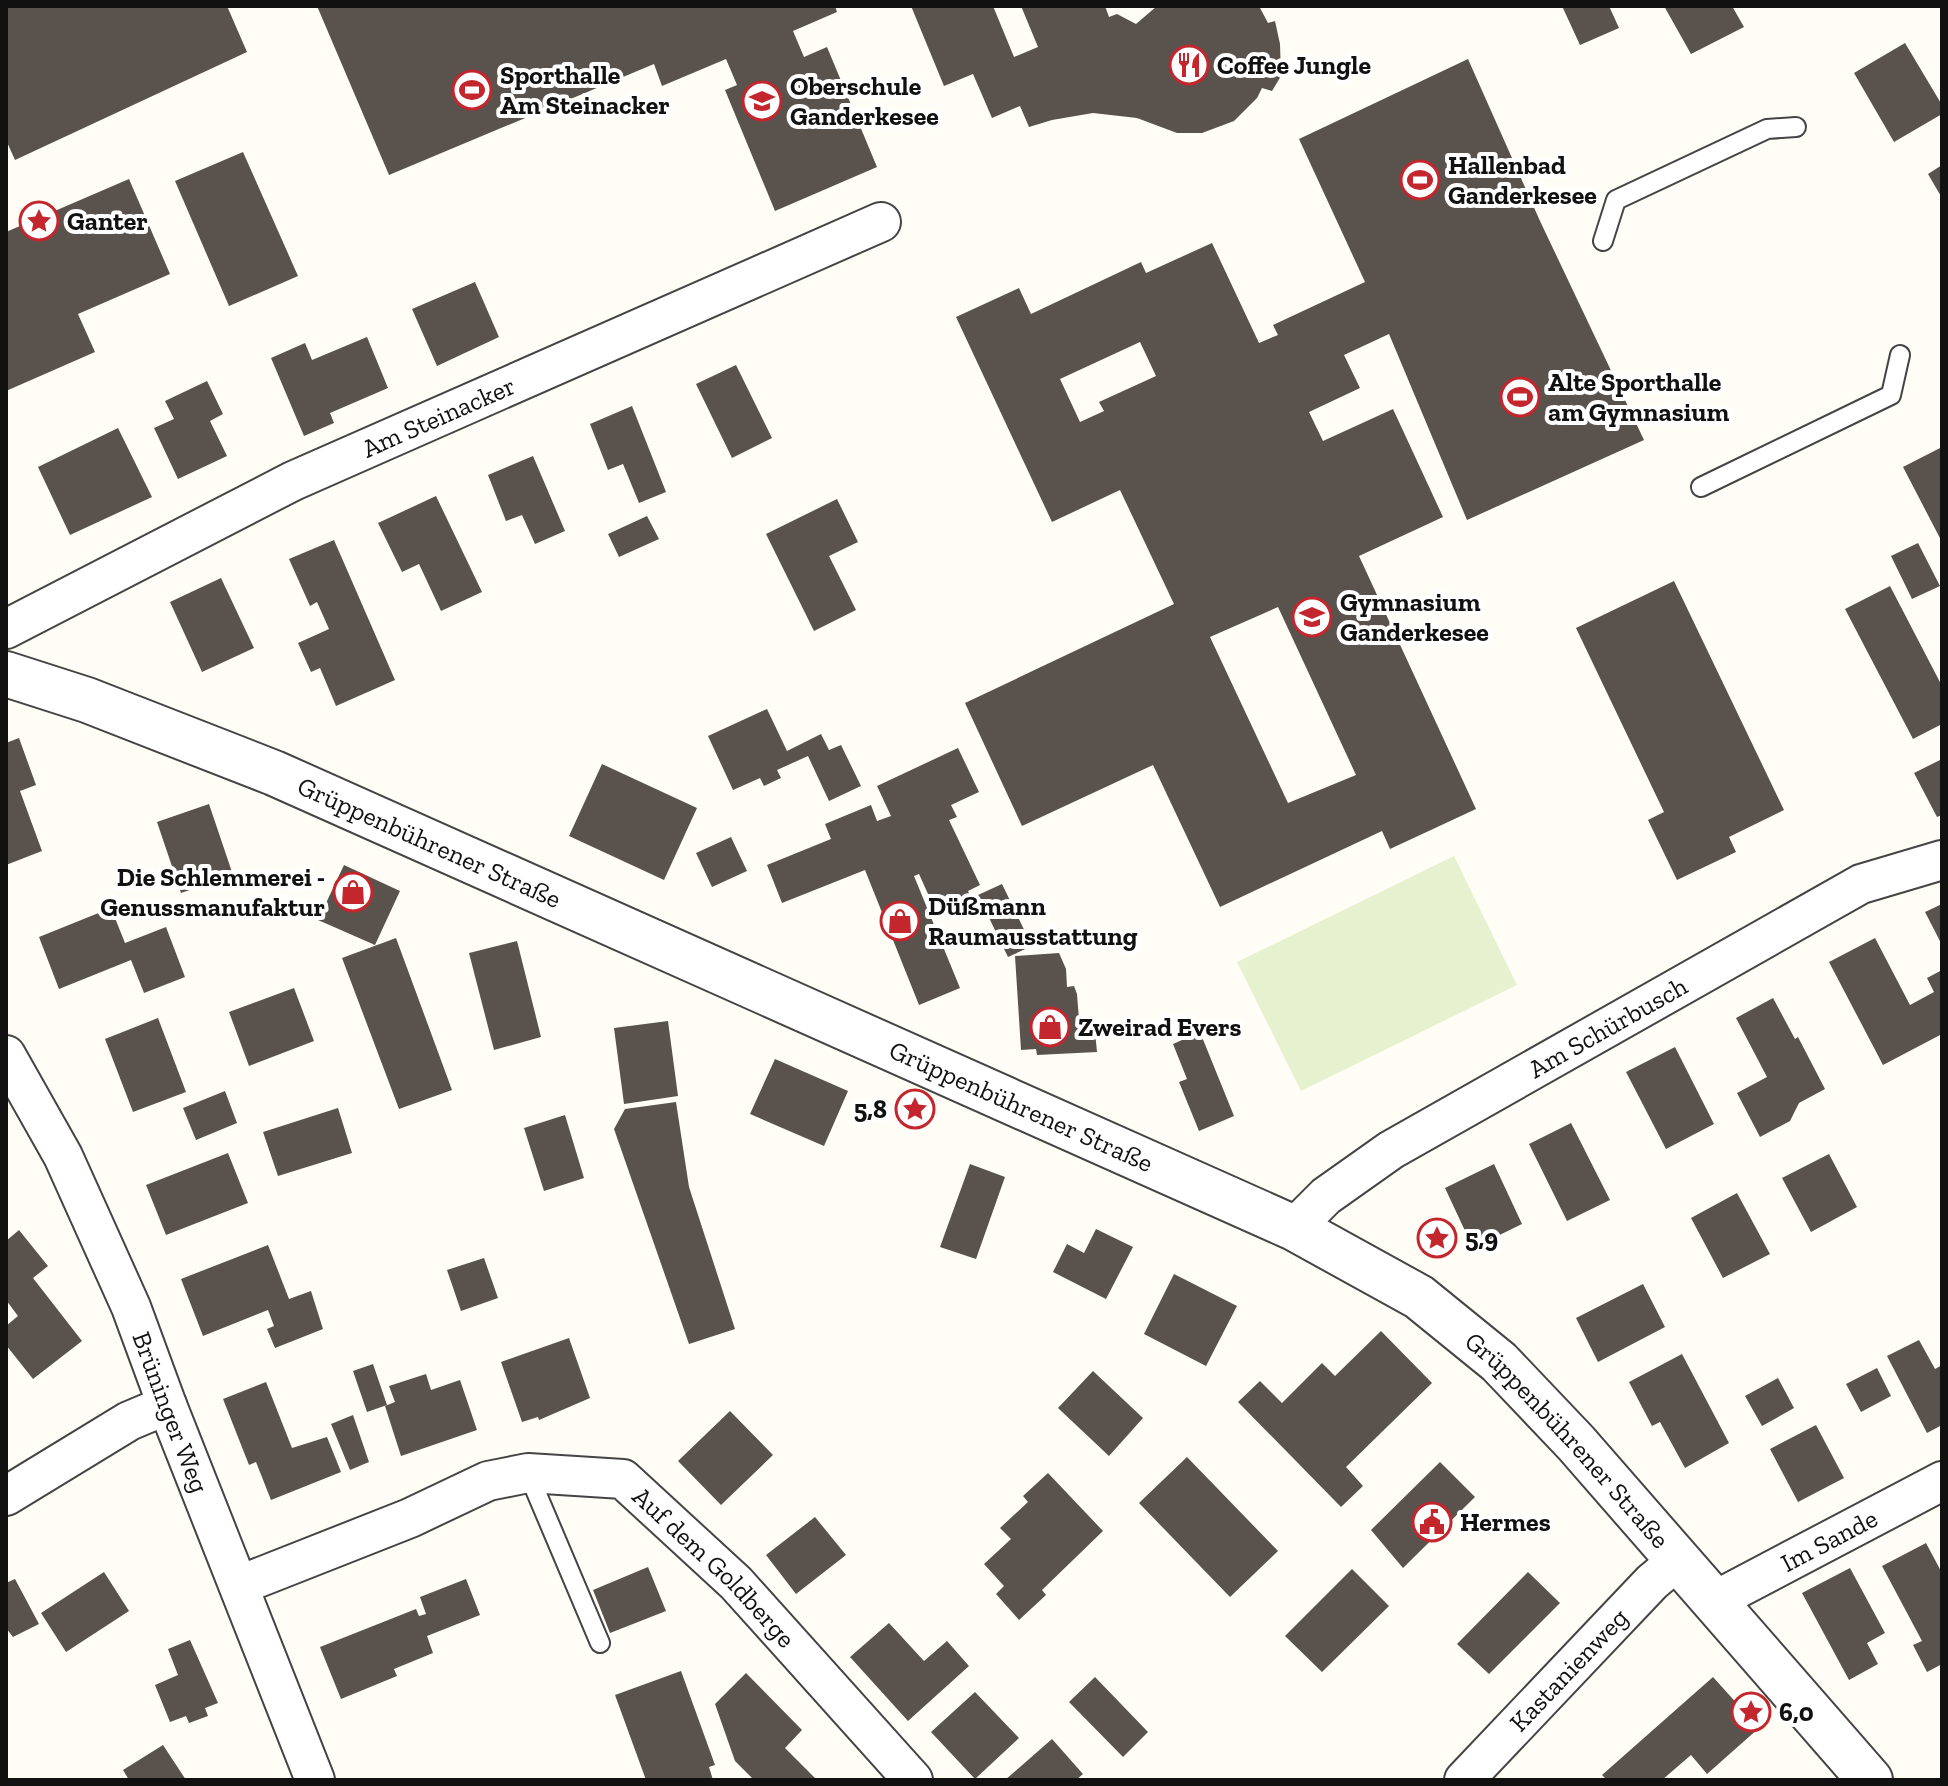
<svg xmlns="http://www.w3.org/2000/svg" width="1948" height="1786" font-family="'Zilla Slab',serif">
  <style>
    .pitch { fill: #e6f2cf }
    .building { fill: #5a524d; fill-rule: evenodd }
    .lines { fill: none; stroke-linecap: round; stroke-linejoin: round }
    .service-casing { stroke: #444; stroke-width: 22 }
    .minor-casing { stroke: #444; stroke-width: 42 }
    .tertiary-casing { stroke: #444; stroke-width: 48 }
    .service { stroke: #fff; stroke-width: 18 }
    .minor { stroke: #fff; stroke-width: 38 }
    .tertiary { stroke: #fff; stroke-width: 44 }
    .labels { text-anchor: middle; stroke-width: 8; stroke-linejoin: round; paint-order: stroke }
    .poi-label { font-size: 26px; font-weight: bold; fill: #111; stroke: #fff; text-anchor: start }
    .street-label { font-size: 26px; fill: #111; stroke: #fff }
  </style>
  <rect width="100%" height="100%" fill="#fffdf5"/>
  <!-- pitch -->
  <path class="pitch" d="M1454 856 1517 985 1301 1091 1237 962Z"/>
  <!-- building -->
  <path class="building" d="M6 6H227L247 52 15 160 6 140Z
    M317 6H835L837 12 793 31 804 57 827 47 877 167 775 211 725 90 737 85 726 59 662 86 654 64 389 175Z
    M911 6H993L1014 57 1038 47 1021 6H1105L1109 17 1117 14 1136 24 1157 6H1259L1268 23 1275 21 1280 44 1281 76 1272 91 1262 88 1257 98 1234 121 1202 133H1177L1137 118 1093 113 1052 120 1029 127 1020 106 992 118 973 74 944 86Z
    M1562 6H1609L1619 28 1580 45Z
    M1664 6H1732L1744 27 1691 54Z
    M1905 43 1942 105V114L1894 142 1854 73Z
    M1468 59 1540 221 1644 440 1467 520 1389 334 1344 355 1360 388 1309 412 1323 441 1393 409 1443 517 1359 556 1476 809 1390 849 1382 831 1220 907 1153 765 1022 826 965 703 1174 604 1120 490 1052 522 956 317 1019 288 1031 314 1141 262 1146 273 1212 243 1259 343 1278 335 1273 325 1365 282 1299 139ZM1140 342 1156 376 1099 402 1104 411 1080 422 1060 379ZM1278 607 1356 775 1288 803 1210 637Z
    M243 152 298 276 229 306 175 181Z
    M1942 165V198L1928 174Z
    M129 179 170 274 78 314 95 352 6 391V232Z
    M475 282 499 337 437 366 412 309Z
    M367 337 388 388 330 413 334 423 304 436 271 358 305 343 312 360Z
    M736 365 772 438 732 458 696 384Z
    M207 381 223 414 210 421 227 456 178 479 154 428 174 419 165 401Z
    M632 406 666 492 639 503 623 464 608 470 590 424Z
    M118 428 152 497 70 535 38 467Z
    M1942 447V542L1903 467Z
    M533 456 565 531 535 544 522 515 506 521 488 475Z
    M436 496 482 592 441 611 419 564 402 572 378 523Z
    M837 499 858 542 829 556 856 610 814 631 766 534Z
    M647 516 659 539 619 557 608 534Z
    M334 540 395 680 336 706 320 668 311 672 298 643 329 629 317 602 310 606 289 559Z
    M1918 543 1940 586 1912 599 1891 556Z
    M221 578 254 648 202 672 170 602Z
    M1674 581 1784 810 1729 837 1736 852 1677 880 1648 820 1664 812 1576 628Z
    M1890 586 1942 686V724L1913 739 1845 609Z
    M767 709 787 751 821 734 829 750 841 745 861 786 829 801 808 756 777 770 781 778 764 786 760 778 733 790 708 736Z
    M19 738 36 785 20 791 42 851 6 865V743Z
    M958 748 979 792 951 805 957 817 949 820 980 885 968 891 972 900 938 916 919 874 914 876 960 988 919 1005 865 870 782 903 767 865 831 839 825 824 871 805 877 821 891 816 877 786Z
    M1942 759V815L1937 817 1914 773Z
    M602 764 697 808 664 880 569 836Z
    M209 804 233 875 181 893 157 822Z
    M731 837 747 871 712 887 696 853Z
    M344 865 400 891 375 945 318 920Z
    M1002 884 1032 946 1008 957 978 895Z
    M1942 904V945L1925 912Z
    M111 908 125 943 166 927 185 977 144 993 131 960 59 989 39 937Z
    M396 938 452 1090 399 1109 342 958Z
    M1875 938 1910 1005 1934 992 1927 978 1942 970V1034L1883 1065 1829 962Z
    M517 941 541 1037 494 1050 469 953Z
    M1059 953 1066 969 1067 987 1074 986 1077 994 1080 1032 1095 1031 1097 1052 1037 1055 1036 1049 1021 1050 1015 956Z
    M294 988 314 1041 249 1066 229 1012Z
    M1773 998 1795 1039 1798 1037 1825 1089 1799 1103 1790 1121 1760 1137 1737 1093 1767 1077 1736 1018Z
    M158 1018 186 1092 133 1112 105 1039Z
    M668 1021 678 1096 624 1104 614 1028Z
    M1200 1032 1234 1116 1199 1131 1179 1082 1187 1079 1173 1044Z
    M1675 1047 1714 1124 1666 1149 1626 1072Z
    M775 1059 848 1091 824 1146 750 1114Z
    M225 1091 237 1123 196 1140 183 1108Z
    M676 1102 689 1187 735 1329 689 1344 614 1129 625 1109Z
    M338 1108 352 1153 278 1176 263 1132Z
    M565 1115 584 1178 544 1191 524 1128Z
    M1571 1123 1610 1200 1567 1221 1529 1144Z
    M228 1153 248 1203 166 1235 146 1185Z
    M1829 1154 1857 1207 1811 1232 1782 1178Z
    M970 1164 1005 1177 976 1259 940 1247Z
    M1494 1164 1522 1224 1473 1248 1445 1188Z
    M1737 1193 1770 1254 1723 1278 1691 1218Z
    M1096 1229 1133 1247 1106 1299 1053 1272 1067 1244 1084 1253Z
    M19 1230 48 1266 33 1278 82 1341 33 1379 6 1345V1326L18 1316 6 1300V1241Z
    M268 1245 289 1299 311 1291 323 1329 275 1348 267 1329 274 1326 268 1310 203 1336 181 1279Z
    M484 1258 498 1298 461 1311 447 1270Z
    M1174 1274 1237 1306 1206 1366 1144 1334Z
    M1643 1284 1665 1327 1598 1362 1576 1318Z
    M1381 1331 1432 1383 1346 1467 1363 1486 1341 1507 1238 1402 1260 1381 1282 1403 1322 1363 1335 1376Z
    M569 1338 590 1398 539 1420 538 1417 522 1422 501 1362Z
    M1919 1340 1935 1369 1942 1365V1425L1927 1433 1887 1356Z
    M1682 1354 1729 1443 1685 1468 1660 1422 1652 1426 1629 1382Z
    M373 1364 387 1405 367 1412 353 1371Z
    M1877 1368 1891 1396 1861 1412 1846 1384Z
    M1093 1371 1143 1418 1109 1456 1058 1408Z
    M426 1374 431 1390 460 1380 477 1430 401 1456 385 1406 395 1402 389 1386Z
    M1778 1378 1794 1408 1762 1426 1745 1396Z
    M266 1382 292 1448 327 1437 341 1472 271 1500 256 1462 249 1465 223 1399Z
    M730 1411 773 1455 721 1505 678 1461Z
    M353 1415 369 1462 350 1470 331 1424Z
    M1816 1425 1844 1478 1798 1502 1770 1449Z
    M1187 1457 1278 1551 1230 1597 1139 1503Z
    M1440 1462 1475 1497 1403 1568 1371 1530Z
    M1048 1473 1103 1531 1042 1590 1046 1595 1019 1620 996 1594 1004 1586 984 1564 1011 1539 1000 1528 1028 1502 1023 1496Z
    M815 1517 846 1555 796 1594 766 1555Z
    M1926 1543 1942 1573V1664L1927 1672 1913 1645 1922 1641 1882 1566Z
    M648 1567 666 1611 610 1633 593 1590Z
    M1850 1568 1885 1633 1867 1643 1878 1664 1849 1680 1802 1593Z
    M1352 1569 1389 1606 1322 1672 1285 1636Z
    M104 1572 129 1611 66 1652 41 1613Z
    M1528 1572 1560 1603 1489 1674 1457 1644Z
    M15 1579 39 1624 13 1637 6 1628V1583Z
    M466 1579 480 1615 427 1636 433 1653 394 1669 397 1676 341 1699 320 1647 416 1609 419 1616 426 1614 420 1597Z
    M889 1623 924 1661 947 1641 969 1666 908 1721 850 1657Z
    M190 1640 218 1703 205 1708 208 1716 189 1723 186 1716 170 1722 155 1685 178 1675 168 1649Z
    M681 1671 715 1765 709 1767 713 1780H646L615 1695Z
    M746 1673 802 1730 785 1748 817 1780H754L735 1761 715 1704Z
    M1095 1677 1148 1732 1123 1757 1069 1702Z
    M1713 1677 1759 1728 1707 1774 1691 1755 1662 1780H1607L1602 1775Z
    M975 1692 1019 1738 975 1779 931 1732Z
    M1052 1739 1083 1774 1076 1780H1005Z
    M163 1745 186 1780H129L123 1770Z"/>
  <g class="lines">
    <!-- service casing -->
    <g class="service-casing">
      <path id="service" d="M1603 241 1616 200 1767 129 1796 127
        M1701 487 1891 395 1900 355
        M528 1473 600 1643"/>
    </g>
    <!-- minor casing -->
    <g class="minor-casing">
      <g id="minor">
        <path id="s1" d="M6 629 293 481 881 222"/>
        <path id="s2" d="M6 1055 63 1156 131 1307 167 1405 315 1780"/>
        <path id="s3" d="M1294 1228 1326 1196 1391 1150 1861 884 1942 860"/>
        <path d="M6 1496 129 1421 167 1405"/>
        <path id="s4" d="M240 1585 410 1518 488 1481 528 1473 623 1479 736 1583 913 1780"/>
        <path id="s5" d="M1714 1601 1942 1481"/>
        <path id="s6" d="M1464 1780 1652 1582 1677 1561"/>
      </g>
    </g>
    <!-- tertiary casing -->
    <g class="tertiary-casing">
      <g id="tertiary">
        <path id="s7" d="M6 674 87 700 274 773 1294 1228 1419 1297 1499 1362 1576 1443 1870 1780"/>
      </g>
    </g>
    <!-- service -->
    <use href="#service" class="service"/>
    <!-- minor -->
    <use href="#minor" class="minor"/>
    <!-- tertiary -->
    <use href="#tertiary" class="tertiary"/>
  </g>
  <!-- icons -->
  <defs>
    <g id="restaurant-ring" transform="scale(2)"><circle r="9.5" fill="#fff" stroke="#c4262e" stroke-width="1.5"/><path d="M-5-6h1v4h1v-4h1v4h1v-4h1v5L-1.5 .5V6h-2V.5L-5-1ZM5-6V6H3V1.5H1.5Q1.5-4 5-6Z" fill="#c4262e"/></g>
    <g id="stadium-ring" transform="scale(2)"><circle r="9.5" fill="#fff" stroke="#c4262e" stroke-width="1.5"/><path d="M0-5a6.5 5 0 1 0 0 10a6.5 5 0 1 0 0-10ZM-3.5-1.8h7v3.6h-7Z" fill="#c4262e"/></g>
    <g id="school-ring" transform="scale(2)"><circle r="9.5" fill="#fff" stroke="#c4262e" stroke-width="1.5"/><path d="M0-5L7-2L0 1L-7-2ZM-4 1L0 2.5L4 1V4Q0 6-4 4Z" fill="#c4262e"/></g>
    <g id="sight-ring" transform="scale(2)"><circle r="9.5" fill="#fff" stroke="#c4262e" stroke-width="1.5"/><path d="M0-6L1.8-2.2L6-1.7L2.9 1.2L3.7 5.4L0 3.3L-3.7 5.4L-2.9 1.2L-6-1.7L-1.8-2.2Z" fill="#c4262e"/></g>
    <g id="shop-ring" transform="scale(2)"><circle r="9.5" fill="#fff" stroke="#c4262e" stroke-width="1.5"/><path d="M-5-2.5h2.3a2.7 3.5 0 0 1 5.4 0H5L5.5 6h-11ZM-1.5-2.5h3a1.5 2.3 0 0 0-3 0Z" fill="#c4262e"/></g>
    <g id="civic-ring" transform="scale(2)"><circle r="9.5" fill="#fff" stroke="#c4262e" stroke-width="1.5"/><path d="M-.6-6.5H3V-4.5H.6V-3L4-1V1h2V6H-6V1h2V-1L-.6-3ZM-1.2 2.5V6h2.4V2.5Z" fill="#c4262e"/></g>
  </defs>
  <g fill-rule="evenodd">
    <use href="#restaurant-ring" x="1189" y="65"/>
    <use href="#stadium-ring" x="472" y="90"/>
    <use href="#school-ring" x="762" y="101"/>
    <use href="#stadium-ring" x="1420" y="180"/>
    <use href="#sight-ring" x="39" y="221"/>
    <use href="#stadium-ring" x="1520" y="397"/>
    <use href="#school-ring" x="1312" y="617"/>
    <use href="#shop-ring" x="353" y="892"/>
    <use href="#shop-ring" x="900" y="921"/>
    <use href="#shop-ring" x="1050" y="1027"/>
    <use href="#sight-ring" x="915" y="1109"/>
    <use href="#sight-ring" x="1437" y="1238"/>
    <use href="#civic-ring" x="1432" y="1522"/>
    <use href="#sight-ring" x="1751" y="1712"/>
  </g>
  <g class="labels">
    <!-- poi labels -->
    <g class="poi-label">
      <text x="1217" y="74">Coffee Jungle</text>
      <text x="500" y="84">Sporthalle<tspan x="500" dy="30">Am Steinacker</tspan></text>
      <text x="790" y="95">Oberschule<tspan x="790" dy="30">Ganderkesee</tspan></text>
      <text x="1448" y="174">Hallenbad<tspan x="1448" dy="30">Ganderkesee</tspan></text>
      <text x="67" y="230">Ganter</text>
      <text x="1548" y="391">Alte Sporthalle<tspan x="1548" dy="30">am Gymnasium</tspan></text>
      <text x="1340" y="611">Gymnasium<tspan x="1340" dy="30">Ganderkesee</tspan></text>
      <text x="325" y="886" text-anchor="end">Die Schlemmerei -<tspan x="325" dy="30">Genussmanufaktur</tspan></text>
      <text x="928" y="915">Düßmann<tspan x="928" dy="30">Raumausstattung</tspan></text>
      <text x="1078" y="1036">Zweirad Evers</text>
      <text x="887" y="1118" text-anchor="end">5,8</text>
      <text x="1465" y="1247">5,9</text>
      <text x="1460" y="1531">Hermes</text>
      <text x="1779" y="1721">6,0</text>
    </g>
    <!-- street labels -->
    <g class="street-label">
      <text dy="9" stroke="none"><textPath href="#s1" startOffset="482">Am Steinacker</textPath></text>
      <text dy="9" stroke="none"><textPath href="#s7" startOffset="456">Grüppenbührener Straße</textPath></text>
      <text dy="9" stroke="none"><textPath href="#s3" startOffset="374">Am Schürbusch</textPath></text>
      <text dy="9" stroke="none"><textPath href="#s7" startOffset="1104">Grüppenbührener Straße</textPath></text>
      <text dy="9" stroke="none"><textPath href="#s2" startOffset="394">Brüninger Weg</textPath></text>
      <text dy="9" stroke="none"><textPath href="#s7" startOffset="1752">Grüppenbührener Straße</textPath></text>
      <text dy="9" stroke="none"><textPath href="#s5" startOffset="130">Im Sande</textPath></text>
      <text dy="9" stroke="none"><textPath href="#s4" startOffset="532">Auf dem Goldberge</textPath></text>
      <text dy="9" stroke="none"><textPath href="#s6" startOffset="152">Kastanienweg</textPath></text>
    </g>
  </g>
  <!-- border -->
  <rect width="1948" height="1786" fill="none" stroke="#111111" stroke-width="16"/>
</svg>
